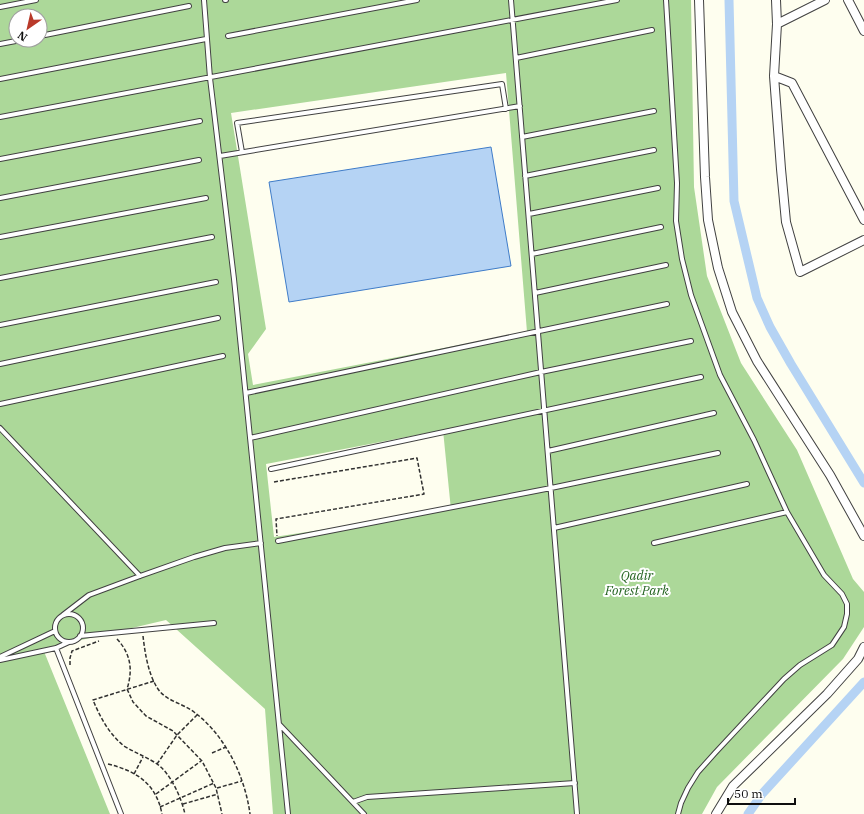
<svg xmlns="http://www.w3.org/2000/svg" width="864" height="814" font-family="'IBM Plex Serif',serif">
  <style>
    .forest { fill: #acd899; fill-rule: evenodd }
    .water { fill: #b5d3f4; stroke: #3f7cc8 }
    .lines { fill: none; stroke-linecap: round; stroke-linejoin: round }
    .canal { stroke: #b5d3f4; stroke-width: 9 }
    .lane-casing { stroke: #414141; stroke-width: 6 }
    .street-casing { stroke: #414141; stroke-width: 10 }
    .path { stroke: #303030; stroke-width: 1.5; stroke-dasharray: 4 2; stroke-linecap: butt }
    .lane { stroke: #fff; stroke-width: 4 }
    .street { stroke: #fff; stroke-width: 8 }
    .labels { text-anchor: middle; stroke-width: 4; stroke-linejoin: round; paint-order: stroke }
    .park-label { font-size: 13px; font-style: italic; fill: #236320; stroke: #fff }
  </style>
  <rect width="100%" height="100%" fill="#fefeef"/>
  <!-- forest -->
  <path class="forest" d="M0 0H691L694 187 707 276 741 363 797 450 853 579 864 592V627L843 659 717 787 702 814H273L265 709 166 620 43 649 110 814H0ZM16 16H40V40H16ZM506 73 527 332 253 385 248 354 266 329 231 113ZM443 430 451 510 274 537 266 464Z"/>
  <!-- water -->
  <path class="water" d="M491 147 511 266 289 302 269 182Z"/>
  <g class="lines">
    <!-- canal -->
    <path class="canal" d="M729 0 734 201 757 298 770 327 791 364 864 483
      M748 814 762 794 864 682"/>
    <!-- lane casing -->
    <g class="lane-casing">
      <path id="lane" d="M204 0 210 78 234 279 288 814
        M225 0H226
        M511 0 577 814
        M666 0 677 183 676 221 682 259 691 295 720 375 754 440 787 512 824 575 842 594 847 604V614L844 627 832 645 800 665 784 679 715 753 698 772 688 788 681 803 678 814
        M0 7 36 0
        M40 36 189 6
        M228 36 417 0
        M0 44 21 40
        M516 58 652 30
        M0 79 206 39
        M0 117 617 0
        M522 137 654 111
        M242 152 237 123 502 84 506 109
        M220 156 520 106
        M0 159 200 121
        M525 176 654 150
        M0 198 199 160
        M529 214 658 188
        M0 237 206 198
        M532 254 661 227
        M0 278 212 237
        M535 293 666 265
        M0 325 216 282
        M0 364 218 318
        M246 393 667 304
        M0 404 223 356
        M0 428 140 576
        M250 438 541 372 691 341
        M548 451 714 413
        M271 469 701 377
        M554 528 747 484
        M278 541 551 488 718 453
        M654 543 787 512
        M55 628a14 14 0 1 1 28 0a14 14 0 1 1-28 0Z
        M63 615 89 595 140 576 194 557 225 548 261 543
        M80 636 214 623
        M56 648 121 814
        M0 657 55 631
        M0 660 56 648 69 642
        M279 724 364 814
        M353 802 367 797 575 783"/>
    </g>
    <!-- street casing -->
    <g class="street-casing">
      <path id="street" d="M699 0 705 177 708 220 718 268 732 312 757 361 830 475 864 536
        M776 0 777 24 774 76 781 169 786 222 800 272 864 240
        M848 0 864 31
        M777 24 825 0
        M774 76 792 83 864 220
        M716 814 733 786 827 694 858 659 864 647"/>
    </g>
    <!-- path -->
    <path class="path" d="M274 482 417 458 424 494 276 519 277 536
      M143 636C145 653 148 674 158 689 166 701 182 703 194 712 225 735 245 776 250 814
      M117 639C131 654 133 670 127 689L133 702 146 716 173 731 202 761 216 788 222 814
      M70 665V658L72 651 99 641
      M154 681 93 700C100 717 109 734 124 746 134 752 144 756 154 762 170 771 181 797 185 814
      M212 753 226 747
      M108 764C136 771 156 783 162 814
      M157 764 177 735 197 715
      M134 774 143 757
      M217 788 242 781
      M156 794 201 761
      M183 804 218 794
      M160 807 214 783"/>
    <!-- lane -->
    <use href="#lane" class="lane"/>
    <!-- street -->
    <use href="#street" class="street"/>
  </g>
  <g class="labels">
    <!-- park labels -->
    <g class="park-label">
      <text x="637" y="580">Qadir<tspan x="637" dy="15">Forest Park</tspan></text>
    </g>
  </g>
  <!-- north arrow -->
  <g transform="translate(28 28) rotate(214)"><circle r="19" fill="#ffffff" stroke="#9f9f9f"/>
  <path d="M0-3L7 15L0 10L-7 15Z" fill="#b93a2a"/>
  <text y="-6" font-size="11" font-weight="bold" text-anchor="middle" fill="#0e0e0e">N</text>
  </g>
  <!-- scale -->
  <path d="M728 798v6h67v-6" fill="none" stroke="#0e0e0e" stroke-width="2"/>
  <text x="734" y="798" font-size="12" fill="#0e0e0e" stroke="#ffffff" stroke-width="3" paint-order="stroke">50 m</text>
</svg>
